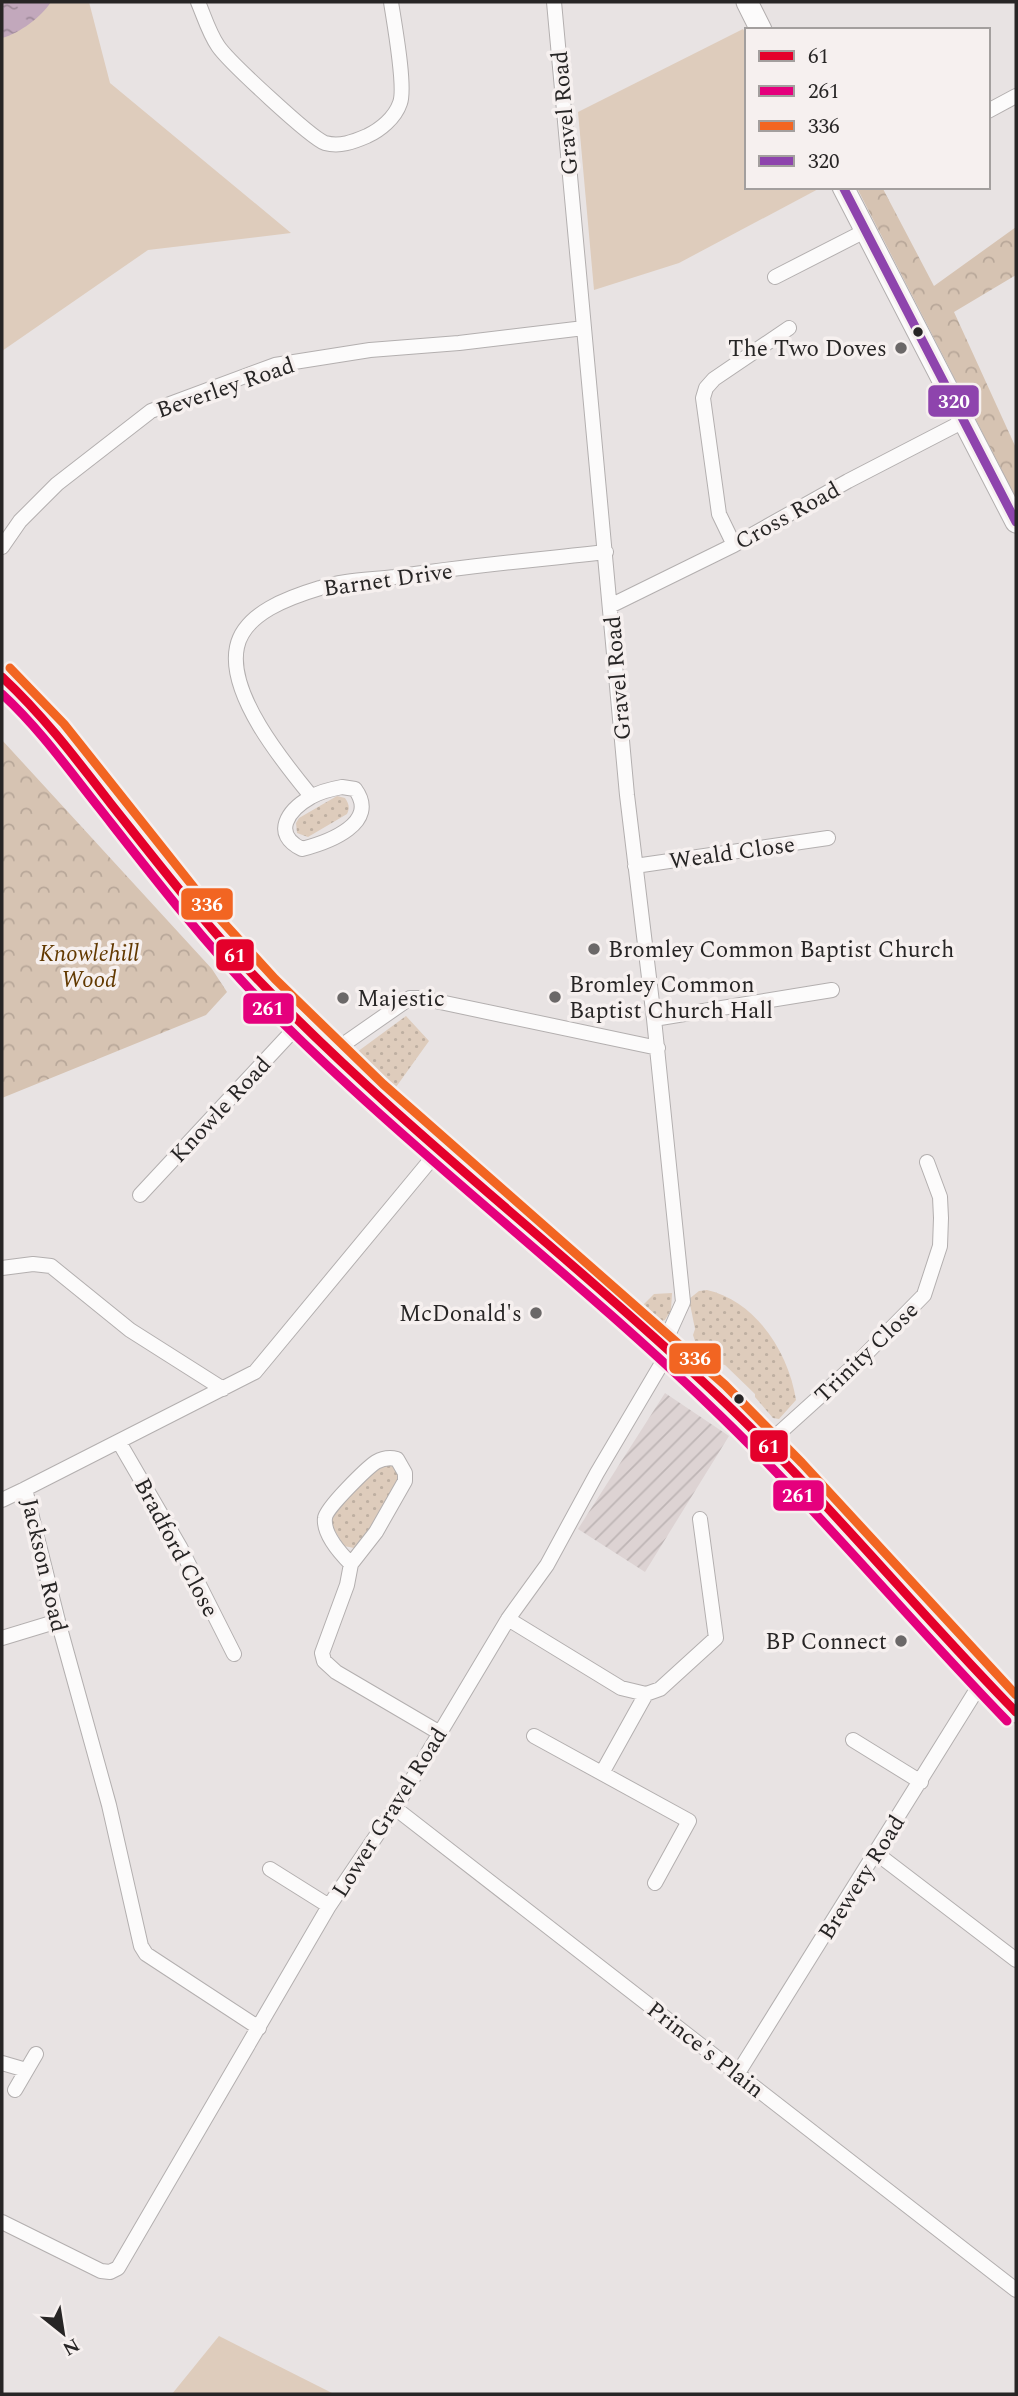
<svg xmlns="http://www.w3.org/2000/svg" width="1018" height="2396" font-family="Spectral,serif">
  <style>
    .industrial { fill: url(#industrial-furrows) }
    .grass { fill: url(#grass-dots) }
    .forest { fill: url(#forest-crowns) }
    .park { fill: #deccbc }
    .water { fill: url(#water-ripples) }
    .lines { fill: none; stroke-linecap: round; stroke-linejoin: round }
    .street-casing { stroke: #b3afaf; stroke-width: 16 }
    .primary-casing { stroke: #b3afaf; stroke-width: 23 }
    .street { stroke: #fcfbfb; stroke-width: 14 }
    .primary { stroke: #fcfbfb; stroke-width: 21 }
    .bus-1-casing { stroke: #f6f0ef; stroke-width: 14 }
    .bus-2-casing { stroke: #f6f0ef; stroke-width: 14 }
    .bus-3-casing { stroke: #f6f0ef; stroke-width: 14 }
    .bus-4-casing { stroke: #f6f0ef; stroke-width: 14 }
    .bus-1 { stroke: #e4002b; stroke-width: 9 }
    .bus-2 { stroke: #e5007d; stroke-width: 9 }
    .bus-3 { stroke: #f26522; stroke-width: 9 }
    .bus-4 { stroke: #8e44ad; stroke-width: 9 }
    .bus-dot { fill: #272525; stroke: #f6f0ef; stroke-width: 2.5 }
    .poi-dot { fill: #6b6868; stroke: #f6f0ef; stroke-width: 2.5 }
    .labels { text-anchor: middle; stroke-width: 7; stroke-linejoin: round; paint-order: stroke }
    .street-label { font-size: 23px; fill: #272525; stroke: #f6f0ef }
    .poi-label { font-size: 23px; fill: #272525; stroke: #f6f0ef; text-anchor: end }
    .park-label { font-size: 23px; font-style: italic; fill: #623900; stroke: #f6f0ef }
    .line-badge { stroke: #f6f0ef; stroke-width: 2.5 }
    .badge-label { font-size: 19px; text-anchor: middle; font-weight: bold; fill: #fff }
  </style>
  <defs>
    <pattern id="industrial-furrows" width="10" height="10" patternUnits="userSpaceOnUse" patternTransform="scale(1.75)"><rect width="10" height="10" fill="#ddd3d3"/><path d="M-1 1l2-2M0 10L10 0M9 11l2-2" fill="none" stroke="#beb5b5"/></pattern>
    <pattern id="grass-dots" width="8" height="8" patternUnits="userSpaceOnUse" patternTransform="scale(1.75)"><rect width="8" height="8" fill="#deccbc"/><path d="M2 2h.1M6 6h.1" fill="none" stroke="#beafa1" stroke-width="1.8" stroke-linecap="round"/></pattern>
    <pattern id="forest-crowns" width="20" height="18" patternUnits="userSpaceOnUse" patternTransform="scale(1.75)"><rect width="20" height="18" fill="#d6c3b2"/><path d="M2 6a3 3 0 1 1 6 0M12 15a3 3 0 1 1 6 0" fill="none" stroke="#b8a799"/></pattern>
    <pattern id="water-ripples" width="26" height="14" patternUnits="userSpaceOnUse" patternTransform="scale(1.75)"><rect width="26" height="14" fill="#c2a8bc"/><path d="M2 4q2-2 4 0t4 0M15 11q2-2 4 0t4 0" fill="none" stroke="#9e8999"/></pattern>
  </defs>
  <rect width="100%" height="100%" fill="#e8e3e3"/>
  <!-- industrial -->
  <path class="industrial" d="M665 1393 729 1436 645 1572 578 1529Z"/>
  <!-- grass -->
  <path class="grass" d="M337 796 345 798C349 804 350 808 347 814L308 837 297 833 296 823 299 818Z
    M406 1016 429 1041 396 1087 357 1052Z
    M707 1290C756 1301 789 1353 796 1400L779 1419 773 1418 755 1397V1394L725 1365 712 1362 695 1341 693 1335 695 1329 689 1299 699 1291Z
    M672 1293 671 1310 665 1320 662 1321 643 1305 654 1294Z
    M390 1464 399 1470C400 1493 368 1531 354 1548L344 1546 331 1524C332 1505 372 1468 390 1464Z"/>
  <!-- forest -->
  <path class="forest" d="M858 187H882L934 286 1016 227V275L954 312 1016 448V498L857 188Z
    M2 740 212 969 227 992 206 1015 2 1098Z"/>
  <!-- park -->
  <path class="park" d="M2 2H89L110 83 291 233 148 250 2 351Z
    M743 29 747 36V187H822L679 263 594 290 578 112Z
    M219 2336 334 2394H172Z"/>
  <!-- water -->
  <path class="water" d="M2 2H51C41 17 20 33 2 38Z"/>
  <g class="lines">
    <!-- street casing -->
    <g class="street-casing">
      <path id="street" d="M198 2C204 16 209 33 218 46 228 61 311 138 325 143 340 147 353 142 367 136 380 130 395 118 400 103 406 87 394 22 391 2
        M988 111 1016 96
        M775 277 865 231
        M734 545 719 514 703 398 706 388 714 379 789 328
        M2 547 20 521 57 484 151 411 275 365 370 350 459 343 584 328
        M610 606 734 545 848 481 964 421
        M342 787 355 789C380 823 329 842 302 849 271 834 288 810 311 797 321 791 331 789 342 787Z
        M311 796C284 763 227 694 237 647 244 613 290 597 320 588 343 580 370 580 394 577 464 566 535 560 606 552
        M635 866 828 838
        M654 1019 832 990
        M331 1053 410 998H421L658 1048
        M140 1195 301 1022
        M2 1268 33 1264 51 1266 130 1330 223 1389
        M119 1442 180 1547 234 1654
        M767 1444 858 1362 924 1295 940 1246 941 1218 940 1197 927 1162
        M2 1500 25 1489
        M351 1564C340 1553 323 1534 325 1518 326 1508 367 1468 376 1462 383 1458 389 1457 397 1459L405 1473V1481L376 1532 351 1564 347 1585 322 1653 324 1661 336 1672 440 1733
        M508 1619 621 1688 646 1694 660 1689 716 1638 700 1519
        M2 1638 58 1621
        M534 1736 689 1821 655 1883
        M853 1740 921 1782
        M602 1773 646 1694
        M395 1808 1016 2290
        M876 1853 1016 1960
        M270 1869 329 1906
        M259 2028 146 1954 141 1946 109 1805 58 1621 25 1489 255 1372 438 1151
        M2 2063 26 2070
        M738 2073 974 1694 986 1681
        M15 2090 36 2054
        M2 2222 101 2271 110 2272 118 2268 329 1906 395 1808 508 1619 547 1565 597 1473 662 1363 667 1350 669 1333 683 1302 654 1019 627 795 554 2"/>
    </g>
    <!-- primary casing -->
    <g class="primary-casing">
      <path id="primary" d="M747 2 761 30
        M843 187 1016 522
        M2 677C40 711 70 752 102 792 155 859 206 927 266 988 406 1134 568 1255 716 1394 822 1494 912 1609 1016 1712"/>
    </g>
    <!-- street -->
    <use href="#street" class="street"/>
    <!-- primary -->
    <use href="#primary" class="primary"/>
    <!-- bus-1 casing -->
    <g class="bus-1-casing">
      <path id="bus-1" d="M2 677C43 715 77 760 111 804 161 867 210 931 266 988 407 1133 569 1255 716 1394 822 1494 914 1608 1016 1712"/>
    </g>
    <!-- bus-2 casing -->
    <g class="bus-2-casing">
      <path id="bus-2" d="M2 694C39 728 69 770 100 809 151 874 201 939 258 998 400 1143 563 1265 709 1405 814 1505 906 1617 1007 1721"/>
    </g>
    <!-- bus-3 casing -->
    <g class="bus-3-casing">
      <path id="bus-3" d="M10 668 64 724 211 909 275 979 383 1084 725 1385 802 1463 1016 1695"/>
    </g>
    <!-- bus-4 casing -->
    <g class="bus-4-casing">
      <path id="bus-4" d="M843 187 1016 522"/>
    </g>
    <!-- bus-1 -->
    <use href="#bus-1" class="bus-1"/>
    <!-- bus-2 -->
    <use href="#bus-2" class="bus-2"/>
    <!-- bus-3 -->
    <use href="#bus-3" class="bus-3"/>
    <!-- bus-4 -->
    <use href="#bus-4" class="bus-4"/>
  </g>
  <!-- markers -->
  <g class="bus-dot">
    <circle cx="918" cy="332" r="6"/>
    <circle cx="739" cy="1399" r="6"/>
  </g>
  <g class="poi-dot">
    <circle cx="901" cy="348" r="7"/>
    <circle cx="594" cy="949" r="7"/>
    <circle cx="555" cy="997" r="7"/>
    <circle cx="343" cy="998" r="7"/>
    <circle cx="536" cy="1313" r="7"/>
    <circle cx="901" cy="1641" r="7"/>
  </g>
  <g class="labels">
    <!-- street labels -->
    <g class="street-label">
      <text transform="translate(564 113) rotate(-95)" y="8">Gravel Road</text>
      <text transform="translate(225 387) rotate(-19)" y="8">Beverley Road</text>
      <text transform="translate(787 515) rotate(-29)" y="8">Cross Road</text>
      <text transform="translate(388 579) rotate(-8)" y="8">Barnet Drive</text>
      <text transform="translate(617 678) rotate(-95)" y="8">Gravel Road</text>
      <text transform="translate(732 852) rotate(-8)" y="8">Weald Close</text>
      <text transform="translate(220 1109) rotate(-47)" y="8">Knowle Road</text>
      <text transform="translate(866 1352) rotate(-44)" y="8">Trinity Close</text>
      <text transform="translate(177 1547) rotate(62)" y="8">Bradford Close</text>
      <text transform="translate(45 1565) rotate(77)" y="8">Jackson Road</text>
      <text transform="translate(389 1812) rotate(-58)" y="8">Lower Gravel Road</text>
      <text transform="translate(861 1877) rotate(-58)" y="8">Brewery Road</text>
      <text transform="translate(706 2049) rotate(38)" y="8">Prince's Plain</text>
    </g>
    <!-- poi labels -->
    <g class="poi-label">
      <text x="887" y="356">The Two Doves</text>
      <text x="608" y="957" text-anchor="start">Bromley Common Baptist Church</text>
      <text x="569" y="992" text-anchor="start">Bromley Common<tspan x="569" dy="26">Baptist Church Hall</tspan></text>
      <text x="357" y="1006" text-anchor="start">Majestic</text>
      <text x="522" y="1321">McDonald's</text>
      <text x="887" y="1649">BP Connect</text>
    </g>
    <!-- park labels -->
    <g class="park-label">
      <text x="89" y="961">Knowlehill<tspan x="89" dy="26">Wood</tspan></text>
    </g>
  </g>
  <g class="line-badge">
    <rect x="927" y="384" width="53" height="34" rx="7" fill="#8e44ad"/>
    <rect x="180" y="887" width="54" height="34" rx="7" fill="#f26522"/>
    <rect x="215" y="938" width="40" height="34" rx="7" fill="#e4002b"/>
    <rect x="242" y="992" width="53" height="33" rx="7" fill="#e5007d"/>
    <rect x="668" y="1342" width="54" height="33" rx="7" fill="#f26522"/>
    <rect x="749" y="1429" width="40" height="34" rx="7" fill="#e4002b"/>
    <rect x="772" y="1479" width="53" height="33" rx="7" fill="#e5007d"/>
  </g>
  <g class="badge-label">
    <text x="954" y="408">320</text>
    <text x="207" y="911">336</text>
    <text x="235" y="962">61</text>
    <text x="268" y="1015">261</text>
    <text x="695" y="1365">336</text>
    <text x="769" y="1453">61</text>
    <text x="798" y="1502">261</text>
  </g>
  <!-- border -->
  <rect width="1018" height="2396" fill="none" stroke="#272525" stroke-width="7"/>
  <!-- legend -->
  <rect x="745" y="28" width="245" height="161" fill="#f6f0ef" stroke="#a39f9e" stroke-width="2"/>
  <rect x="759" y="51" width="35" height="10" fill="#e4002b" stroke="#a39f9e" stroke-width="2"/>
  <text x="808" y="63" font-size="21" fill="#272525">61</text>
  <rect x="759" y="86" width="35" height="10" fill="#e5007d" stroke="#a39f9e" stroke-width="2"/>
  <text x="808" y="98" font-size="21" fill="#272525">261</text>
  <rect x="759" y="121" width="35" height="10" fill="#f26522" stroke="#a39f9e" stroke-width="2"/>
  <text x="808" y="133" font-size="21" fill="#272525">336</text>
  <rect x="759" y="156" width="35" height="10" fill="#8e44ad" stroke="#a39f9e" stroke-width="2"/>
  <text x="808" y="168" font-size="21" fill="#272525">320</text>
  <!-- north arrow -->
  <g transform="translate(63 2333) rotate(150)" stroke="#f6f0ef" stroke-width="5" paint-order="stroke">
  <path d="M0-5L12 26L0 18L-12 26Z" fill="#272525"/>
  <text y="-10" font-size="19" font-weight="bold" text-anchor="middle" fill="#272525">N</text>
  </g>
</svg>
